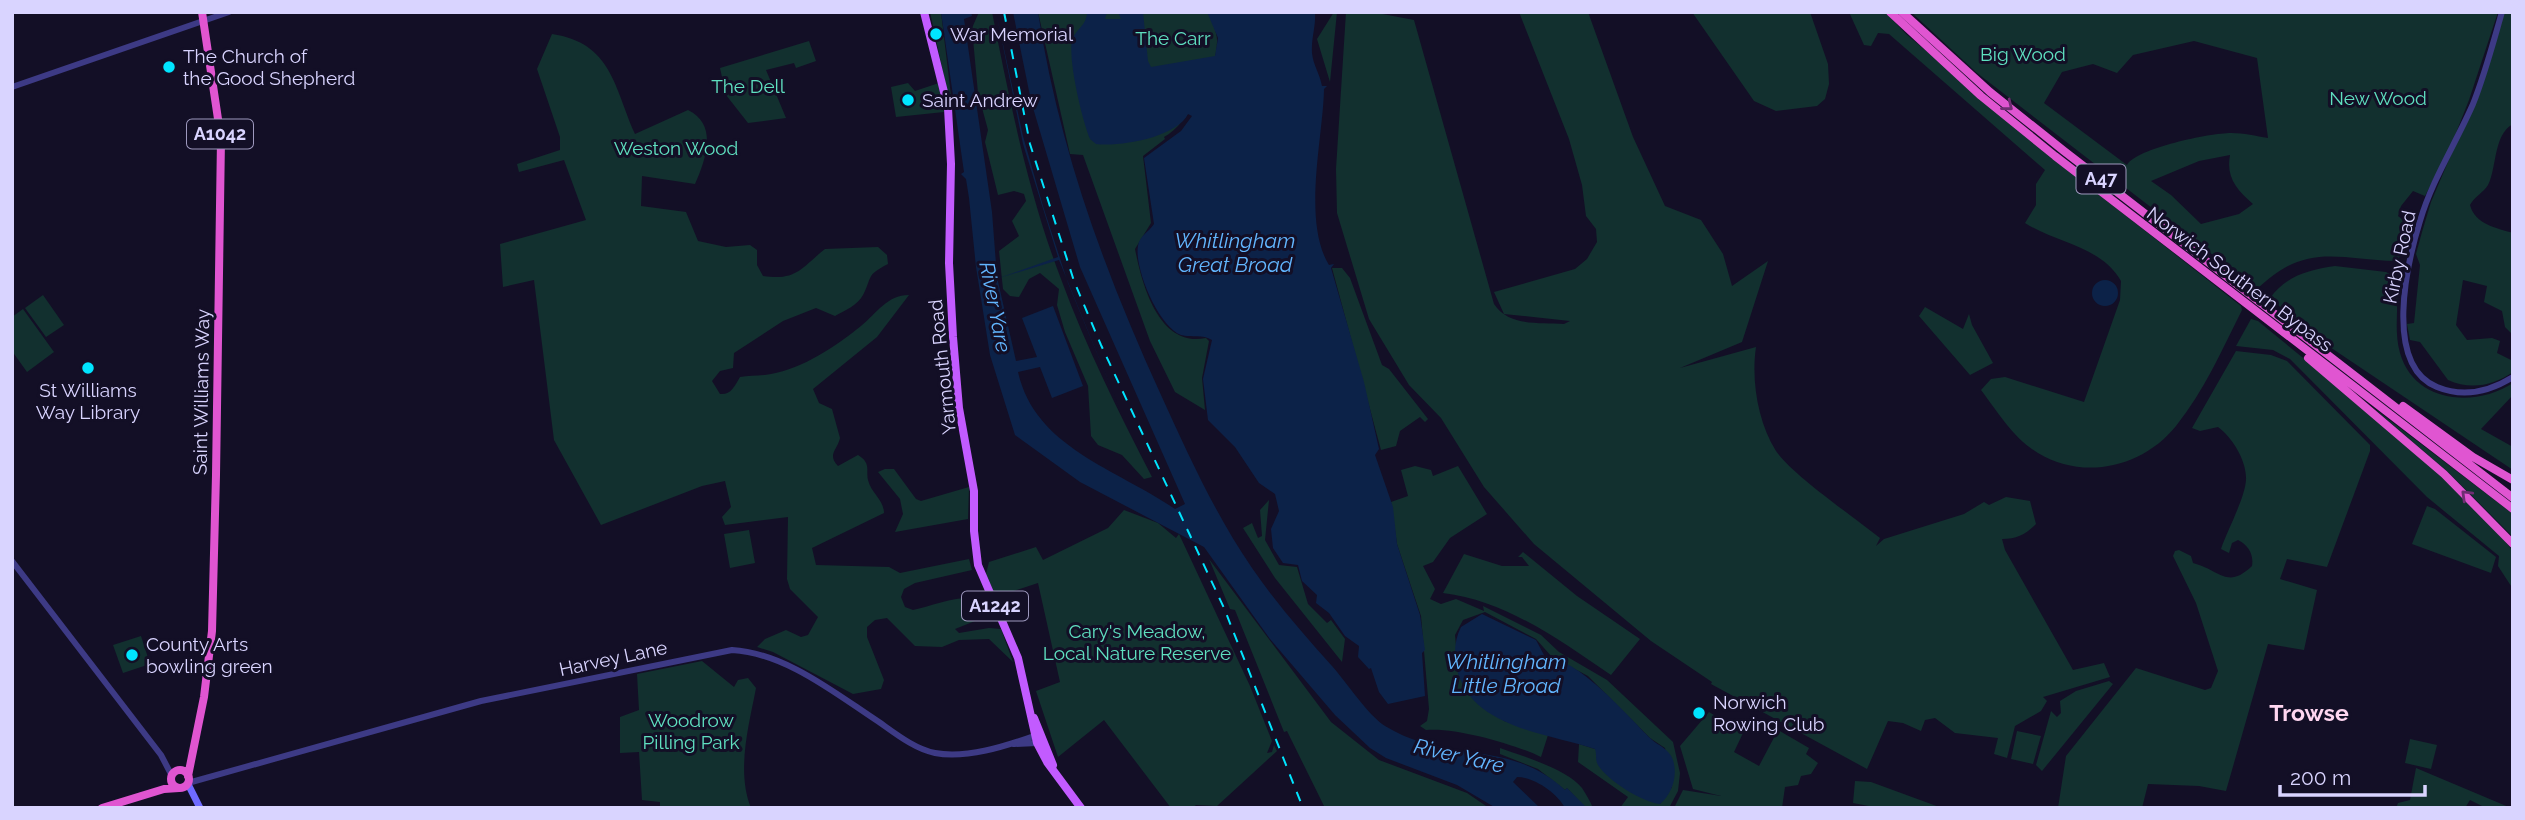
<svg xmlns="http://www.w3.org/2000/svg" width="2525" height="820" font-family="Raleway,sans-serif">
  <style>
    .green { fill: #12302f; fill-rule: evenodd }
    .water { fill: #0c2248 }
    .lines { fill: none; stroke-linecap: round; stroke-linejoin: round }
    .tertiary { stroke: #3d3a85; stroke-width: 6 }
    .secondary { stroke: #6f6bff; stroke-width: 7 }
    .primary { stroke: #c25bff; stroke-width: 8 }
    .trunk { stroke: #e055d1; stroke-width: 8 }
    .rail { stroke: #00e5ff; stroke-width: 2; stroke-dasharray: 10 9; stroke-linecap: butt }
    .oneway { stroke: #6f2e73 }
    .poi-dot { fill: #00e5ff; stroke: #130f26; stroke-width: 2.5 }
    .labels { text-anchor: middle; stroke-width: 6; stroke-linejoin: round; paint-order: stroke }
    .shield { fill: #130f26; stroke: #9e99be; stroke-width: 2 }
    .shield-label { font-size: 18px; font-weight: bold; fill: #d9d4ff }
    .poi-label { font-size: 19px; fill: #d9d4ff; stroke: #130f26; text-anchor: start }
    .park-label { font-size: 19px; fill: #5fe0c0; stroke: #130f26 }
    .street-label { font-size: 19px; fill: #d9d4ff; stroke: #130f26 }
    .water-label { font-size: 21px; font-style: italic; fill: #62b6ff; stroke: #130f26 }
    .quarter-label { font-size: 23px; font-weight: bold; fill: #ffd6f0; stroke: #130f26 }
  </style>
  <rect width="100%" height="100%" fill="#130f26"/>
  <!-- green -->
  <path class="green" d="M930 12H941L952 104H950Z
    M979 12H992C1010 102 1028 193 1061 279 1086 347 1119 413 1152 477L1144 479 1122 455 1098 445 1091 436 1088 386 1065 332 1057 305 1059 289 1040 273 1029 279 1019 297 1010 296 1003 289 999 251 1019 236 1012 221 1026 201 1024 194 1014 191 998 195 985 142 988 130 978 93 972 28Z
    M1038 12 1209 14C1212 22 1217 32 1217 40 1218 68 1189 124 1164 137L1165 139 1143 156 1151 223 1135 249C1142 285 1159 348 1206 338L1209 341 1202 378 1205 410 1175 392 1150 341 1083 155 1070 154Z
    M1334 12H1337L1330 82 1317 39Z
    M1346 12H1372L1414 20 1494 304C1509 327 1539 322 1564 324L1570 321 1504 314 1494 292 1575 269 1587 259 1597 242 1596 229 1586 216 1582 185 1569 139 1519 12H1588L1633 137 1665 206 1701 220 1723 254 1732 286 1768 261 1742 342 1680 368 1756 347C1751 381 1758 422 1776 451 1792 475 1854 517 1880 538L1876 546 1884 539 1964 514 1984 502 1989 505 2006 497 2030 501 2036 524C2026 534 2017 539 2002 539L2005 550 2073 670 2104 663 2110 677 2043 697 2047 701 2041 711 2015 726 2007 758 1994 754 1998 738 1955 733 1935 718 1925 720 1921 731 1903 723 1888 721 1867 769 1711 684 1712 682 1651 641 1534 544 1484 487 1441 418 1409 385 1369 319 1337 213 1336 169Z
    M1692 12H1810L1828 64 1829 84 1825 99 1817 106 1776 111 1754 101Z
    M1849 12H1885L1906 34 2074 175 2241 306 2242 310C2222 350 2204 391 2176 426 2143 467 2084 481 2038 453 2014 439 1997 411 1981 390L1991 379 2005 377 2084 402 2120 300 2121 281C2101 246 2058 244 2025 223L2036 205V184L2045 170 1889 34 1878 33 1871 46 1864 45Z
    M1911 12H2498L2469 100 2450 148 2425 196 2413 191 2401 206 2398 216 2412 227 2405 251 2396 261C2336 259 2306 242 2257 289L1977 73ZM2194 41 2257 58 2268 138C2256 136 2244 133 2231 133 2210 133 2137 148 2127 165L2044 103 2062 72 2093 64 2117 73 2133 55ZM2230 155C2226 177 2236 189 2253 204L2239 214 2201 224 2171 195 2151 181 2199 161Z
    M2503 12H2513V124C2493 135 2497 168 2488 185 2484 192 2474 197 2470 205 2475 224 2496 228 2513 233V335L2505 327 2502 311 2484 302 2487 286 2463 280 2456 325 2467 340 2492 338 2500 341 2497 353 2513 361V372C2493 386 2470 390 2448 380L2420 342 2410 340 2407 324 2414 323 2420 265 2416 254 2422 232 2431 202 2470 110Z
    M552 34C612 43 614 87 635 134L688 110C719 125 705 161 695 184L642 176 641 206 686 212 698 241 726 247 750 245 757 250V265L763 276C797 281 801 268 825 249L878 247 887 255 888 264C865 276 873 276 863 295 858 305 844 311 835 316L816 308 783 321 734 353 733 368 720 371 712 381 720 394C731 395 734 387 740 377 750 375 761 376 771 374 802 369 838 345 861 326 877 313 887 295 909 295L877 337 813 389 819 403 832 409 840 438C837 451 827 454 838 466L858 455C871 463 866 469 868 480 871 493 884 500 884 513L812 548 816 565 889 567 900 573 969 559 972 570 915 583 904 589 901 597 905 607 913 610C933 606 966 592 985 600L990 615 955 629 959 633 989 628 1001 629 1013 662 989 639 959 640 942 647 915 646 887 618 875 620 867 627V637L884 680 881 689 853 694 773 652 757 647 765 639 786 630 801 637 808 635 818 617 790 589 787 579 788 517 725 525 722 517 731 507 725 481 702 486 601 525 554 440 534 280 503 287 500 244 586 220 564 160 519 172 517 164 560 150V137L537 69Z
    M809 41 816 61 796 68 794 63 766 70 786 118 748 123 726 95 720 68Z
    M908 83 915 91 939 83 944 112 896 117 891 87Z
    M2335 266 2386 272 2396 277C2400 303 2393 328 2400 353 2414 403 2475 408 2513 383V395L2481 429 2513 447V470L2312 335 2270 298C2287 275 2309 270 2335 266Z
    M1332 268H1342L1350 278 1382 365 1389 369 1428 419 1425 422 1420 417 1400 431 1396 446 1381 450Z
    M43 295 64 325 46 337 25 308Z
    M1925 307 1963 329 1969 314 1972 325 1993 363 1970 375 1919 316Z
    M23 309 54 352 27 372 12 351V317Z
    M2251 319 2258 321C2345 393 2441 463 2513 551V589L2498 566 2499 556 2427 497 2290 359 2273 350 2236 346Z
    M2236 351 2271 355 2287 361 2370 445V451L2327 567 2287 559 2280 579 2317 590 2304 650 2268 644 2226 791 2199 786 2148 784 2142 808H2058L2066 756 2136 668 2205 690 2211 688 2218 671 2196 603 2173 556 2175 551 2179 550 2191 556 2193 563C2220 570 2227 590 2252 566 2254 554 2248 545 2238 540L2232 543 2229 553 2221 549C2227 531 2245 498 2246 480 2247 461 2232 437 2218 427L2200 431 2192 428Z
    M2371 406 2513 514V537L2448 472Z
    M1415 466 1431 470 1433 476 1458 466 1487 514 1450 538 1433 562 1423 566 1435 589 1430 599 1441 604 1456 599 1484 611 1483 606 1541 635 1559 652 1607 680 1673 742 1680 773 1678 791 1669 808H1620L1628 797 1578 762 1579 744 1595 749 1660 804 1672 787 1665 748 1650 738 1588 676 1552 657 1536 639 1485 612 1463 620 1455 635 1459 677 1504 721 1548 735 1541 757C1514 744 1455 727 1426 730L1420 726 1427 721 1429 709 1421 616 1397 544 1391 502 1408 496 1401 470Z
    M885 469H894L916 499 921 501 969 487 968 519 895 532 903 514 900 499 878 472Z
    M1269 500 1265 540 1279 565 1297 567 1308 604 1327 623 1331 620 1345 639 1342 662 1275 578 1243 528 1252 523 1258 538 1262 536 1260 510Z
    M2427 506 2435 509 2496 557 2491 573 2412 544Z
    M1124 510 1158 523 1176 538 1179 534 1250 686 1272 741 1267 753 1272 752 1274 745 1277 751 1217 806 1196 805 1192 808H1171L1104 720 1058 757 1036 691 1060 682 1038 583 995 597 985 578 989 562 1036 547 1043 560 1108 528Z
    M749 530 755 563 730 568 724 534Z
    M1523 552 1577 596 1640 639 1611 675C1559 640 1507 601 1443 593L1464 554 1502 566H1529L1522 557H1518Z
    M1209 559 1331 722 1379 760 1467 793 1489 808H1325L1287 731 1284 732 1235 610 1230 609Z
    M141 636 150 664 123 673 113 645Z
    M702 661 734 687 738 680 748 678 756 688C749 725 736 771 751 808H660V802L642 800 639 752 620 753V717L639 710 637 674Z
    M2109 681 2113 684 2042 771 2036 765 2051 711 2057 717 2061 713 2060 701 2076 691Z
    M1709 712 1743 733 1734 752 1759 766 1778 730 1809 748 1806 754 1818 763 1811 774 1801 776 1798 785 1785 787 1782 808H1674L1683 790 1721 796 1693 789 1680 746Z
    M2017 731 2041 736 2033 764 2011 759Z
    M2410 739 2437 745 2431 769 2405 763Z
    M1500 748C1522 756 1567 769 1582 788 1586 794 1590 801 1593 808H1586L1567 788 1565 790 1538 769 1500 754Z
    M2416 768 2511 808H2486L2470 800 2465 808H2396L2398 803 2410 800Z
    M1855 781 1871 782 1942 808H1879L1853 803Z"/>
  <!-- water -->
  <path class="water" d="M941 12H971L972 16 964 19 992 212 997 277 1016 361 1037 357 1022 318 1053 306 1083 386 1052 398 1040 367 1018 372C1035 448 1117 469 1175 509L1185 504 1080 267 1031 101 1013 12H1038C1058 145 1105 273 1161 395 1188 454 1215 514 1252 568 1276 603 1304 635 1332 666 1347 683 1368 715 1385 726 1449 765 1509 738 1565 790L1567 788 1587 808H1565C1557 793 1534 777 1517 777L1513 782 1540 808H1496L1457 785 1386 758 1370 748 1335 715 1270 639 1204 547 1080 482 1015 435 990 355 976 267 969 198 966 179 961 174 964 172Z
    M996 12 1023 136 1043 206 1068 283 1119 407 1059 260 999 278 1058 257 1023 144Z
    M1087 12H1107L1105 19H1121L1118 12H1143L1148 61 1151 67 1215 56 1218 38 1207 12H1315C1316 27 1311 38 1312 53 1313 65 1320 74 1322 86H1327L1324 89C1323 139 1302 221 1329 265L1334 264 1331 268 1364 382 1379 449 1375 455 1393 507 1397 544 1420 615 1425 650 1422 653 1425 696 1388 704 1379 692 1371 668 1369 669 1358 657 1359 646 1345 636 1329 613 1316 603 1317 595 1302 581 1298 565 1283 563 1273 548 1271 529 1279 511 1275 494 1259 483 1235 447 1208 420 1203 379 1212 340C1203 334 1191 338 1181 335 1159 327 1134 269 1138 246 1139 236 1149 232 1154 224L1144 158 1181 131 1192 116 1188 114C1177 137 1121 147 1096 144L1090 139C1082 120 1068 60 1072 41 1075 29 1087 26 1087 12Z
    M2092 293a13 13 0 1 1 26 0a13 13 0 1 1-26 0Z
    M1482 614 1536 640 1545 657C1578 658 1627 715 1650 738 1658 746 1669 748 1673 760 1678 776 1672 794 1660 804 1642 802 1608 781 1598 765 1595 760 1597 755 1595 749 1547 733 1471 728 1457 669 1454 654 1454 641 1461 627Z"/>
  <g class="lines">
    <!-- tertiary -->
    <path class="tertiary" d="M2502 12C2493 43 2485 74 2473 104 2456 143 2432 180 2420 221 2407 263 2383 365 2437 387 2464 398 2489 392 2513 377
      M12 87 229 12
      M12 561 161 755 172 776
      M1014 744 1037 743
      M188 783 481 701 732 650C786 653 836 694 879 722 896 734 915 749 935 753 966 759 1006 746 1034 736"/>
    <!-- secondary -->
    <path class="secondary" d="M188 784 200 808"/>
    <!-- primary -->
    <path class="primary" d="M924 12 948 108 951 164 949 263 953 337 959 408 974 491V531L978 565 1018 658 1037 743 1047 762 1081 808
      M1034 718 1053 765"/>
    <!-- trunk -->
    <path class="trunk" d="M1890 12 1981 96 2055 156 2513 509
      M1902 12 1990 92 2064 151 2513 498
      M2308 358 2444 474 2513 544
      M2403 406 2473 457 2513 480
      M171 779a9 9 0 1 1 18 0a9 9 0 1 1-18 0Z
      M188 776 204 697 212 631 216 475 221 139 202 12
      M102 808 164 789 179 788"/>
    <!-- rail -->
    <path class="rail" d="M1004 12 1030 144 1074 281 1101 345 1224 608 1303 808"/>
  </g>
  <!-- one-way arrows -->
  <defs><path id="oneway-chevron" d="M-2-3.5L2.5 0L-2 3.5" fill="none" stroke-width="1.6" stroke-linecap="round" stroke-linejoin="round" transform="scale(1.75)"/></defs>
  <g class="oneway">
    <use href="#oneway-chevron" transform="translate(2008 106) rotate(39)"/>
    <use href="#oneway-chevron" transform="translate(2466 495) rotate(-136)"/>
  </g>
  <!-- markers -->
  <g class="poi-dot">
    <circle cx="936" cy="34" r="7"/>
    <circle cx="169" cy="67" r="7"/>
    <circle cx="908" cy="100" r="7"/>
    <circle cx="88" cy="368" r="7"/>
    <circle cx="132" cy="655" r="7"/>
    <circle cx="1699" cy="713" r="7"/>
  </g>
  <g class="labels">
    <!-- shield labels -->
    <g class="shield">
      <rect x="187" y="119.5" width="66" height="29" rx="5"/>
      <rect x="2076.5" y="164.5" width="49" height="29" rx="5"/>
      <rect x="962" y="591.5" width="66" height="29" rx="5"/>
    </g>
    <g class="shield-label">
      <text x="220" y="140">A1042</text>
      <text x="2101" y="185">A47</text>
      <text x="995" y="612">A1242</text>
    </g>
    <!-- poi labels -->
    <g class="poi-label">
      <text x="950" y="41">War Memorial</text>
      <text x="183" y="63">The Church of<tspan x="183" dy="22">the Good Shepherd</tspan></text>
      <text x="922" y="107">Saint Andrew</text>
      <text x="88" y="397" text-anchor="middle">St Williams<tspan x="88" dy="22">Way Library</tspan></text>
      <text x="146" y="651">County Arts<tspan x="146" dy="22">bowling green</tspan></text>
      <text x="1713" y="709">Norwich<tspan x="1713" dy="22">Rowing Club</tspan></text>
    </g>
    <!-- park labels -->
    <g class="park-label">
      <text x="1173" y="45">The Carr</text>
      <text x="2023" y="61">Big Wood</text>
      <text x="748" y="93">The Dell</text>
      <text x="2378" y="105">New Wood</text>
      <text x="676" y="155">Weston Wood</text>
      <text x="1137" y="638">Cary's Meadow,<tspan x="1137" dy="22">Local Nature Reserve</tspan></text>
      <text x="691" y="727">Woodrow<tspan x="691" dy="22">Pilling Park</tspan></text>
    </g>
    <!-- street labels -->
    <g class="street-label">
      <text transform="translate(2399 257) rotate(-78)" y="7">Kirby Road</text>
      <text transform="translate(2240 279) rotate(37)" y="7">Norwich Southern Bypass</text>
      <text transform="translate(942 367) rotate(-96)" y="7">Yarmouth Road</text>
      <text transform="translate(201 392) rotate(-89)" y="7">Saint Williams Way</text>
      <text transform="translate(613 658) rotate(-12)" y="7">Harvey Lane</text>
    </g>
    <!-- water labels -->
    <g class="water-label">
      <text x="1235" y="248">Whitlingham<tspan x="1235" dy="24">Great Broad</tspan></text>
      <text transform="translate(995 307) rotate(79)" y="7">River Yare</text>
      <text x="1506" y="669">Whitlingham<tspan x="1506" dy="24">Little Broad</tspan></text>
      <text transform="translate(1459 756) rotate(13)" y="7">River Yare</text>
    </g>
    <!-- quarter labels -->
    <g class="quarter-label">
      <text x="2309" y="721">Trowse</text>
    </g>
  </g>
  <!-- border -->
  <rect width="2525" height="820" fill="none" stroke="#d9d4ff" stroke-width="28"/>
  <!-- scale -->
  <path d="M2280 785v10h145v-10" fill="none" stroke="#d9d4ff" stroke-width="3.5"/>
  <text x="2290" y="785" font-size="21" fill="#d9d4ff" stroke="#130f26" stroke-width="5" paint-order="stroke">200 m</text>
</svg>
